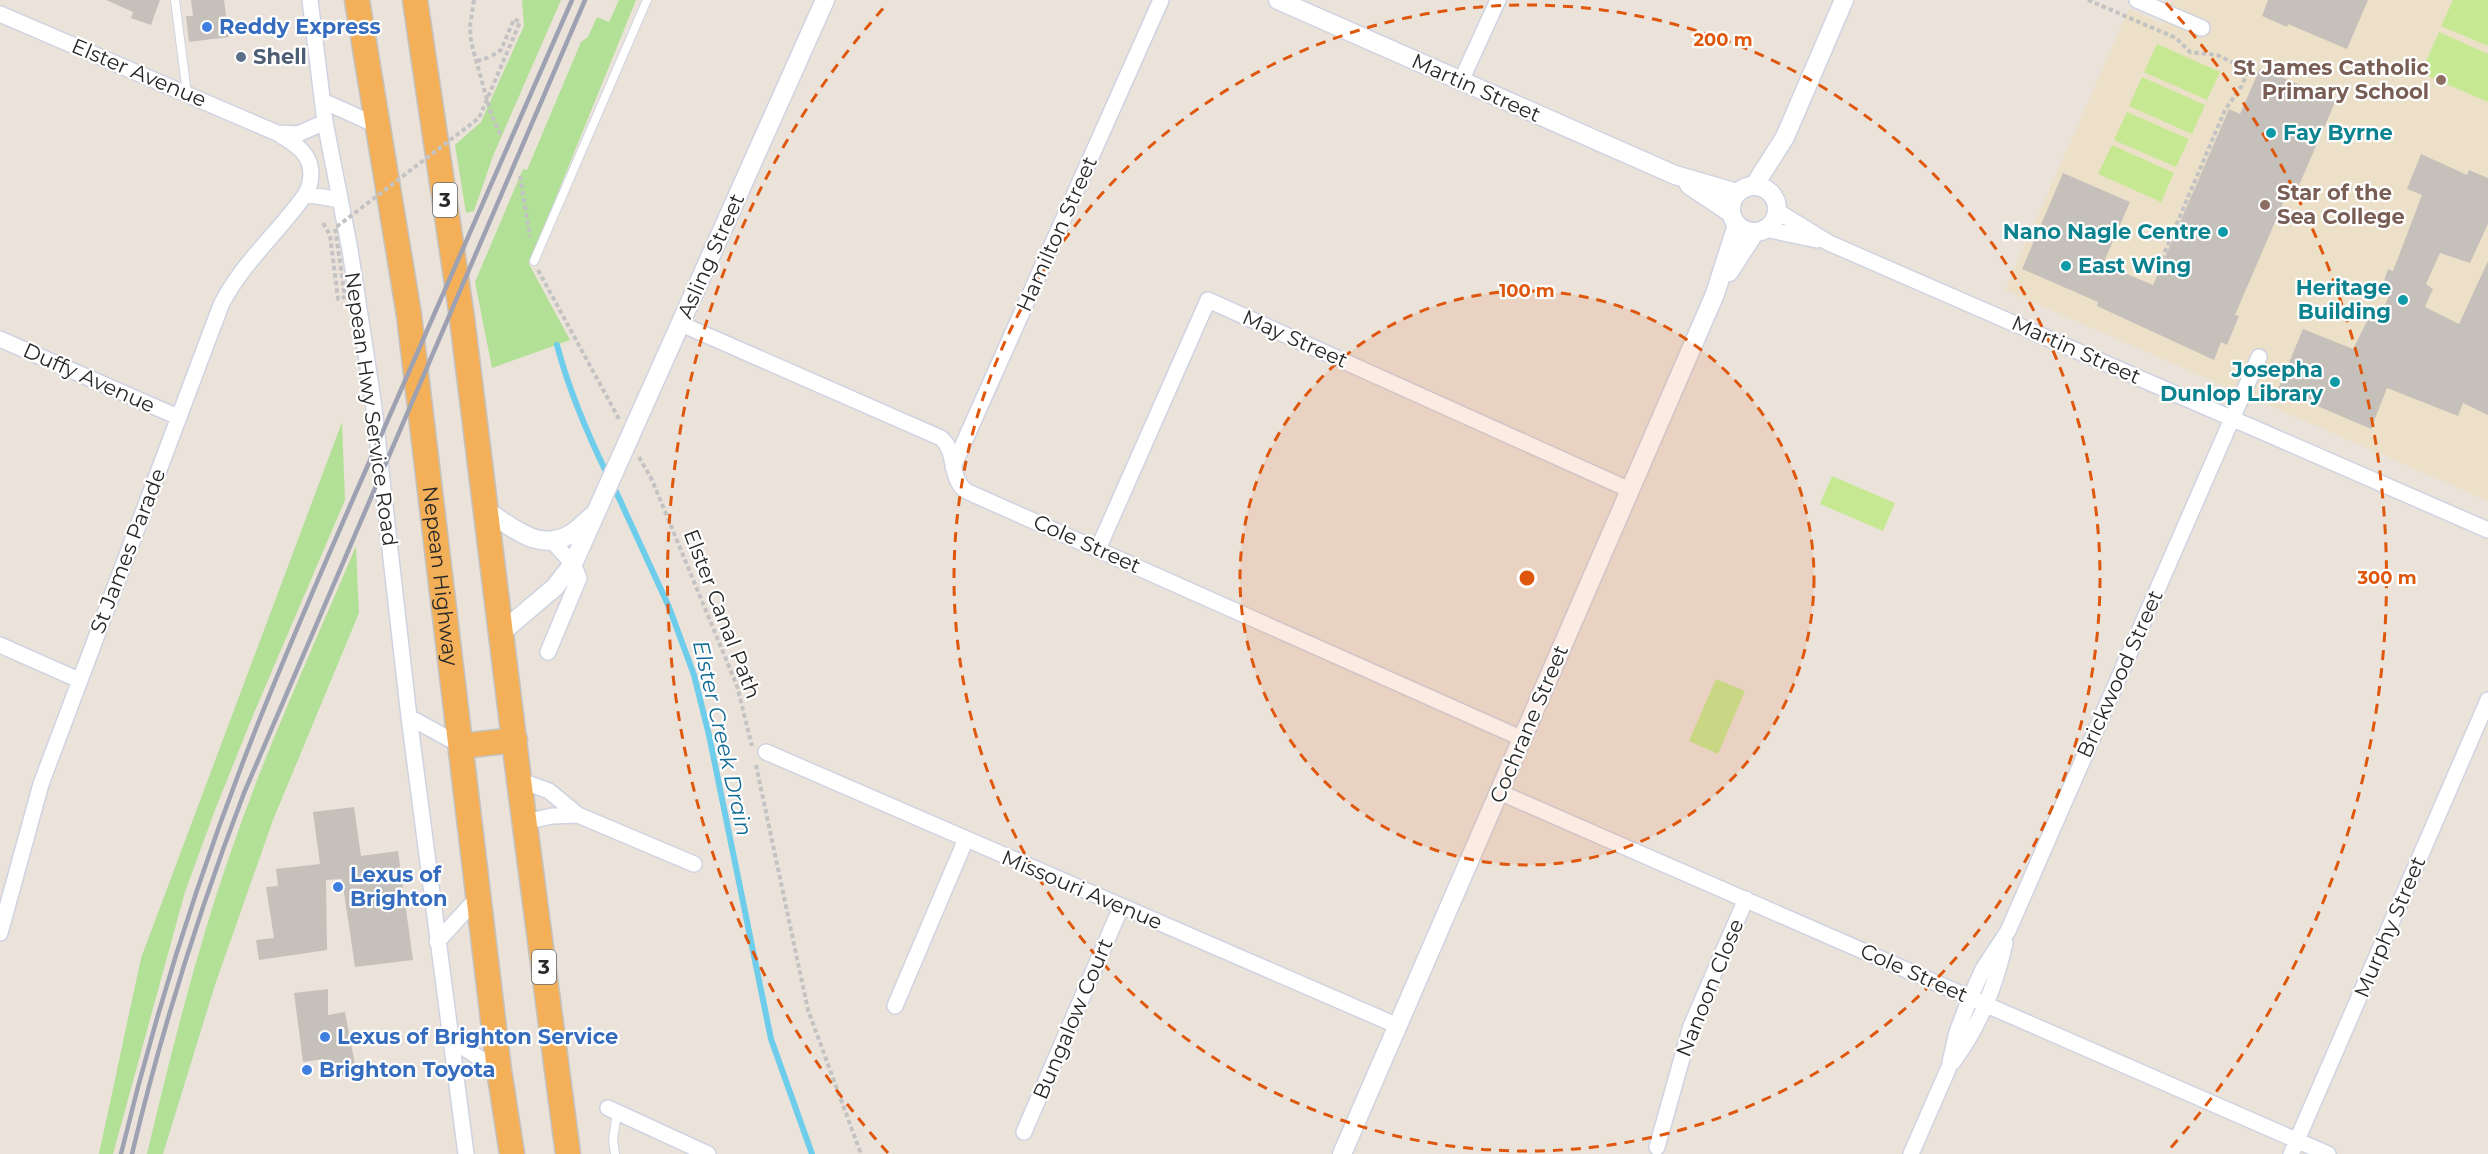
<svg xmlns="http://www.w3.org/2000/svg" width="2488" height="1154" font-family="Montserrat,sans-serif">
  <style>
    .education { fill: #ece0c9 }
    .green { fill: #b2e097 }
    .pitch { fill: #c6e893 }
    .lines { fill: none; stroke-linecap: round; stroke-linejoin: round }
    .stream { stroke: #6ecdeb; stroke-width: 6 }
    .building { fill: #c6c0ba }
    .service-casing { stroke: #cfd3e1; stroke-width: 10 }
    .minor-casing { stroke: #cfd3e1; stroke-width: 18 }
    .tertiary-casing { stroke: #cfd3e1; stroke-width: 21 }
    .trunk-casing { stroke: #c3c3c3; stroke-width: 27 }
    .path { stroke: #c3c3c3; stroke-width: 4; stroke-dasharray: 4.5 3; stroke-linecap: butt }
    .service { stroke: #fff; stroke-width: 8 }
    .minor { stroke: #fff; stroke-width: 15 }
    .tertiary { stroke: #fff; stroke-width: 18 }
    .trunk { stroke: #f4b059; stroke-width: 24 }
    .rail { stroke: #9da1b2; stroke-width: 4.5 }
    .path-bridge { stroke: #c3c3c3; stroke-width: 4; stroke-dasharray: 4.5 3; stroke-linecap: butt }
    .ring { fill: none; stroke: #de570d; stroke-width: 3; stroke-dasharray: 10 8 }
    .shop-dot { fill: #3f7fe0; stroke: #fff; stroke-width: 2 }
    .service-dot { fill: #5c6f8a; stroke: #fff; stroke-width: 2 }
    .education-dot { fill: #8d6e63; stroke: #fff; stroke-width: 2 }
    .culture-dot { fill: #0f9aa8; stroke: #fff; stroke-width: 2 }
    .labels { text-anchor: middle; stroke-width: 4.5; stroke-linejoin: round; paint-order: stroke }
    .shield { fill: #fff; stroke: #686868; stroke-width: 1.5 }
    .shield-label { font-size: 20px; font-weight: bold; fill: #282828 }
    .shop-label { font-size: 21px; font-weight: bold; fill: #366cbe; stroke: #fff; text-anchor: start }
    .service-label { font-size: 21px; font-weight: bold; fill: #4e5e75; stroke: #fff; text-anchor: start }
    .education-label { font-size: 21px; font-weight: bold; fill: #785e54; stroke: #fff; text-anchor: end }
    .street-label { font-size: 21px; fill: #282828; stroke: #fff }
    .culture-label { font-size: 21px; font-weight: bold; fill: #0d838f; stroke: #fff; text-anchor: end }
    .water-label { font-size: 22px; font-style: italic; fill: #106a95; stroke: #fff }
    .centre { fill: #de570d; stroke: #fff; stroke-width: 3 }
    .ring-label { font-size: 18px; text-anchor: middle; font-weight: bold; fill: #de570d; stroke: #fff; stroke-width: 4.5; stroke-linejoin: round; paint-order: stroke }
  </style>
  <rect width="100%" height="100%" fill="#ebe3da"/>
  <!-- education -->
  <path class="education" d="M2173 0H2488V501L2005 290 2129 9 2162 24Z"/>
  <!-- green -->
  <path class="green" d="M522 0H561L493 156 474 211 466 213 455 145 481 122 524 26Z
    M619 0H636L529 264 570 340 492 368 475 282 523 169 527 170 581 42 588 37 597 17 609 22Z
    M342 422 345 500 254 713 215 810 185 892 113 1154H99L141 958Z
    M356 546 359 613 273 820 215 985 163 1154H147C173 1044 201 933 240 826 274 731 317 639 356 546Z"/>
  <!-- pitch -->
  <path class="pitch" d="M2453 0H2488V46L2441 26Z
    M2439 32 2488 54V102L2421 73Z
    M2157 44 2220 72 2207 100 2144 72Z
    M2142 77 2205 105 2192 134 2129 106Z
    M2127 112 2189 139 2176 167 2114 140Z
    M2112 145 2174 173 2161 202 2098 174Z
    M1832 476 1895 503 1883 531 1820 504Z
    M1716 679 1745 691 1718 754 1689 741Z"/>
  <g class="lines">
    <!-- stream -->
    <path class="stream" d="M557 345C569 391 587 433 608 476
      M613 485 669 607 694 675 709 735 771 1039 812 1154"/>
  </g>
  <!-- building -->
  <path class="building" d="M106 0H160L151 25 131 18 133 12Z
    M191 0H224L229 37 189 42 186 16H193Z
    M2268 0H2368L2347 49 2288 24 2287 27 2262 16Z
    M2260 68 2336 100 2297 190 2290 187 2235 315 2239 316 2227 345 2221 342 2214 360 2097 306 2098 302 2022 269 2063 173 2130 202 2103 264 2153 285 2229 109 2240 114Z
    M2421 154 2467 175 2469 170 2488 178V224L2470 263 2440 253 2426 284 2433 289 2425 307 2459 324 2488 261V415L2463 403 2458 416 2387 388 2371 429 2278 389 2303 329 2353 349 2369 317 2377 321 2393 288 2383 284 2388 269 2393 271 2422 195 2407 189Z
    M354 807 361 856 398 851 413 960 355 967 342 879 326 880 327 950 259 960 256 940 274 938 266 887 278 886 276 869 320 864 313 812Z
    M328 989V1015L345 1012 358 1080 326 1071 324 1059 303 1062 294 993Z"/>
  <g class="lines">
    <!-- service casing -->
    <g class="service-casing">
      <path id="service" d="M175 0 187 94
        M534 261 647 0
        M615 1154 613 1139 617 1113"/>
    </g>
    <!-- minor casing -->
    <g class="minor-casing">
      <path id="minor" d="M310 0 325 122 350 250 373 400 409 717 466 1154
        M2137 0 2202 28
        M0 14 277 133C288 140 302 147 308 160 313 170 311 186 305 195 278 233 242 263 221 305L41 784 0 933
        M1461 81 1498 0
        M323 101 376 125
        M277 133 298 134 325 122
        M306 194 340 200
        M1777 211 1829 243 2488 530
        M1765 229 1817 240
        M681 324 941 438C957 451 949 479 966 491L1523 739
        M0 339 178 417
        M953 467 1161 0
        M1098 549 1208 300 1630 490
        M0 645 79 680
        M548 652 579 578 573 564 552 541
        M409 717 462 746
        M766 752 1398 1026
        M519 780 549 791 578 815 694 864
        M1499 792 2328 1154
        M524 822 552 816 578 815
        M437 942 478 897
        M895 1006 966 839
        M451 1040 499 1070
        M1953 1062C1980 1025 1995 987 2005 943
        M608 1108 708 1154
        M1024 1132 1121 907
        M1657 1147 1691 1026 1746 899
        M1911 1154 1949 1067 1957 1032 1970 998 1983 969 2008 931 2259 357
        M2291 1154 2488 700"/>
    </g>
    <!-- tertiary casing -->
    <g class="tertiary-casing">
      <path id="tertiary" d="M1278 0 1675 175 1737 193
        M1689 185 1731 213
        M1754 186 1785 137 1844 0
        M1731 209a23 23 0 1 1 46 0a23 23 0 1 1-46 0Z
        M1729 272 1755 232
        M487 511C512 527 538 552 569 535 577 531 585 522 592 516
        M502 632 555 587 573 564 825 0
        M1342 1154 1715 294 1737 225"/>
    </g>
    <!-- trunk casing -->
    <g class="trunk-casing">
      <g id="trunk">
        <path id="s1" d="M357 0 409 315 499 1070 512 1154"/>
        <path d="M415 0 462 318 519 780 568 1154"/>
        <path d="M462 746 515 740"/>
      </g>
    </g>
    <!-- path -->
    <path class="path" d="M474 0 470 26 471 42 491 114 501 136
      M2088 0 2176 38 2190 52 2217 55 2249 70 2241 87 2225 110 2158 268
      M477 61 490 57
      M520 176 530 237
      M538 270 619 419
      M639 457 652 480 737 686 752 746
      M756 765 808 1010 861 1154"/>
    <!-- service -->
    <use href="#service" class="service"/>
    <!-- minor -->
    <use href="#minor" class="minor"/>
    <!-- tertiary -->
    <use href="#tertiary" class="tertiary"/>
    <!-- trunk -->
    <use href="#trunk" class="trunk"/>
    <!-- rail -->
    <path class="rail" d="M121 1154C156 1009 202 865 257 726 295 630 337 535 379 440 443 293 507 146 572 0
      M132 1154C161 1032 199 911 244 793L585 0"/>
    <!-- path-bridge -->
    <path class="path-bridge" d="M323 223 330 235 338 299 345 297 335 228 479 118 520 22 514 19 501 50 490 57"/>
  </g>
  <!-- distance rings -->
  <circle cx="1527" cy="578" r="287" fill="#de570d" fill-opacity=".12"/>
  <g class="ring">
    <circle cx="1527" cy="578" r="287"/>
    <circle cx="1527" cy="578" r="573"/>
    <path d="M888 1153A860 860 0 0 1 888 3M2166 3A860 860 0 0 1 2166 1153"/>
  </g>
  <!-- markers -->
  <g class="shop-dot">
    <circle cx="207" cy="27" r="6"/>
    <circle cx="338" cy="887" r="6"/>
    <circle cx="325" cy="1037" r="6"/>
    <circle cx="307" cy="1070" r="6"/>
  </g>
  <circle class="service-dot" cx="241" cy="57" r="6"/>
  <g class="education-dot">
    <circle cx="2441" cy="80" r="6"/>
    <circle cx="2265" cy="205" r="6"/>
  </g>
  <g class="culture-dot">
    <circle cx="2271" cy="133" r="6"/>
    <circle cx="2223" cy="232" r="6"/>
    <circle cx="2066" cy="266" r="6"/>
    <circle cx="2403" cy="300" r="6"/>
    <circle cx="2335" cy="382" r="6"/>
  </g>
  <g class="labels">
    <!-- shield labels -->
    <g class="shield">
      <rect x="433" y="183" width="24" height="34" rx="4.5"/>
      <rect x="532" y="950" width="24" height="34" rx="4.5"/>
    </g>
    <g class="shield-label">
      <text x="445" y="207">3</text>
      <text x="544" y="974">3</text>
    </g>
    <!-- shop labels -->
    <g class="shop-label">
      <text x="219" y="34">Reddy Express</text>
      <text x="350" y="882">Lexus of<tspan x="350" dy="24">Brighton</tspan></text>
      <text x="337" y="1044">Lexus of Brighton Service</text>
      <text x="319" y="1077">Brighton Toyota</text>
    </g>
    <!-- service labels -->
    <g class="service-label">
      <text x="253" y="64">Shell</text>
    </g>
    <!-- education labels -->
    <g class="education-label">
      <text x="2429" y="75">St James Catholic<tspan x="2429" dy="24">Primary School</tspan></text>
      <text x="2277" y="200" text-anchor="start">Star of the<tspan x="2277" dy="24">Sea College</tspan></text>
    </g>
    <!-- street labels -->
    <g class="street-label">
      <text transform="translate(139 73) rotate(23)" y="7">Elster Avenue</text>
      <text transform="translate(1476 88) rotate(24)" y="7">Martin Street</text>
      <text transform="translate(1057 234) rotate(-66)" y="7">Hamilton Street</text>
      <text transform="translate(711 256) rotate(-66)" y="7">Asling Street</text>
      <text transform="translate(1295 339) rotate(24)" y="7">May Street</text>
      <text transform="translate(2076 350) rotate(24)" y="7">Martin Street</text>
      <text transform="translate(89 378) rotate(24)" y="7">Duffy Avenue</text>
      <text transform="translate(371 409) rotate(82)" y="7">Nepean Hwy Service Road</text>
      <text transform="translate(1087 544) rotate(24)" y="7">Cole Street</text>
      <text transform="translate(128 551) rotate(-69)" y="7">St James Parade</text>
      <text dy="7" stroke="none"><textPath href="#s1" startOffset="582">Nepean Highway</textPath></text>
      <text transform="translate(722 614) rotate(69)" y="7">Elster Canal Path</text>
      <text transform="translate(2120 674) rotate(-66)" y="7">Brickwood Street</text>
      <text transform="translate(1529 724) rotate(-67)" y="7">Cochrane Street</text>
      <text transform="translate(1082 890) rotate(23)" y="7">Missouri Avenue</text>
      <text transform="translate(2390 927) rotate(-67)" y="7">Murphy Street</text>
      <text transform="translate(1914 973) rotate(24)" y="7">Cole Street</text>
      <text transform="translate(1710 988) rotate(-68)" y="7">Nanoon Close</text>
      <text transform="translate(1073 1019) rotate(-67)" y="7">Bungalow Court</text>
    </g>
    <!-- culture labels -->
    <g class="culture-label">
      <text x="2283" y="140" text-anchor="start">Fay Byrne</text>
      <text x="2211" y="239">Nano Nagle Centre</text>
      <text x="2078" y="273" text-anchor="start">East Wing</text>
      <text x="2391" y="295">Heritage<tspan x="2391" dy="24">Building</tspan></text>
      <text x="2323" y="377">Josepha<tspan x="2323" dy="24">Dunlop Library</tspan></text>
    </g>
    <!-- water labels -->
    <g class="water-label">
      <text transform="translate(723 738) rotate(77)" y="8">Elster Creek Drain</text>
    </g>
  </g>
  <circle cx="1527" cy="578" r="9" class="centre"/>
  <g class="ring-label">
    <text x="1723" y="46">200 m</text>
    <text x="1527" y="297">100 m</text>
    <text x="2387" y="584">300 m</text>
  </g>
</svg>
